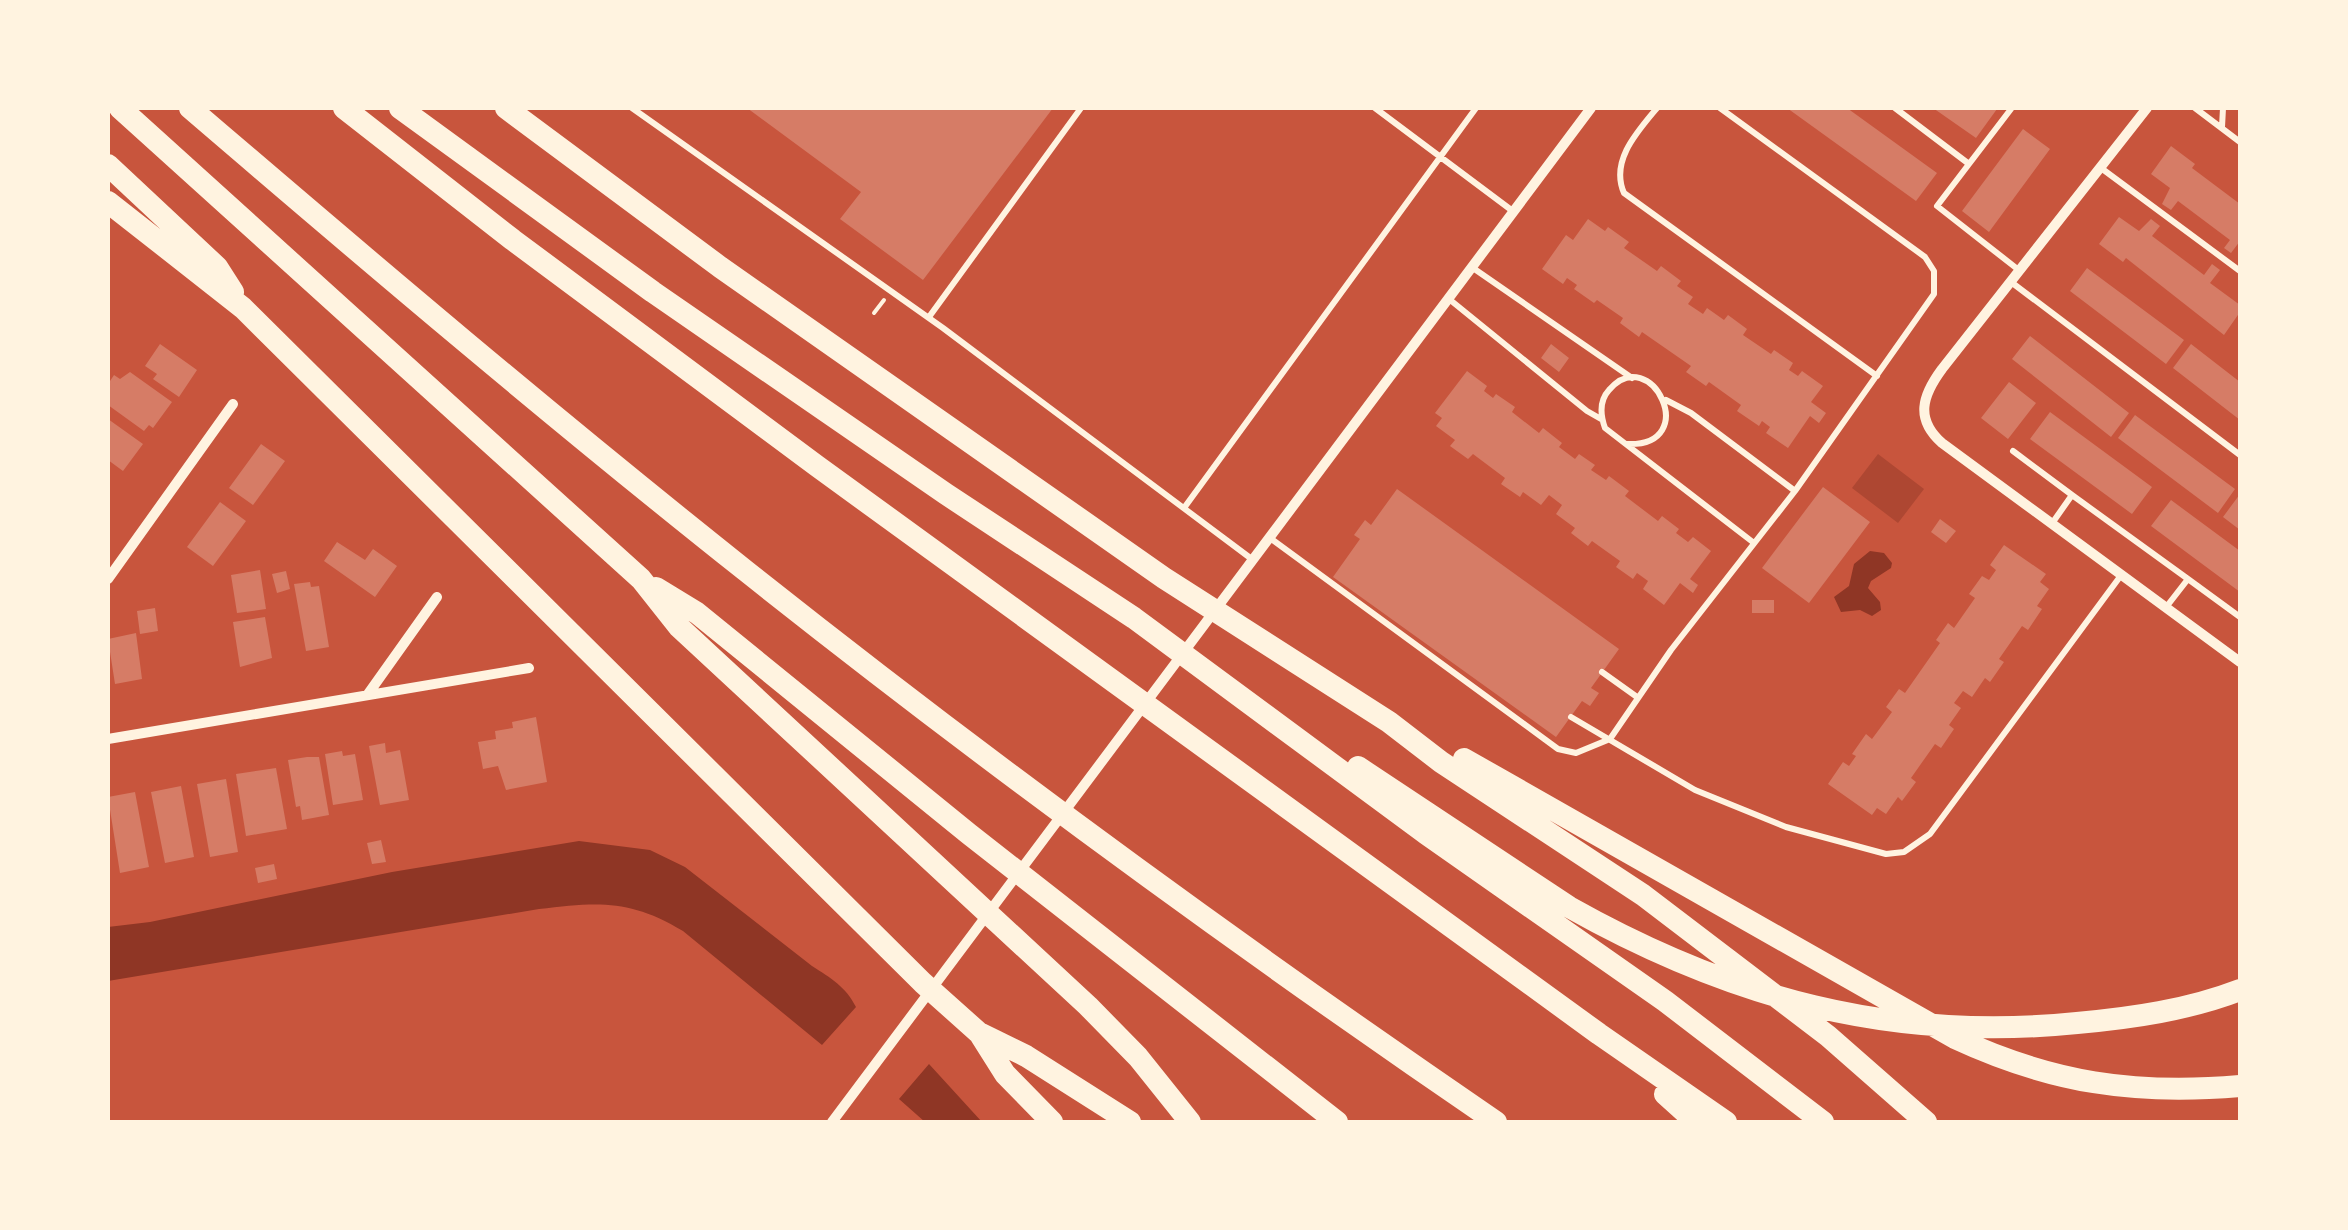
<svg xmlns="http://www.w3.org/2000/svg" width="2348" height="1230" font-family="'Golos Text',sans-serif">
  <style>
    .green { fill: #ae4732 }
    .water { fill: #8f3625 }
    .building { fill: #d67c66 }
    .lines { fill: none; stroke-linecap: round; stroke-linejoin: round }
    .path { stroke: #fff3e0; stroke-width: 4 }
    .service { stroke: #fff3e0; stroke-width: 6 }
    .minor { stroke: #fff3e0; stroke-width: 10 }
    .motorway { stroke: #fff3e0; stroke-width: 22 }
  </style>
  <rect width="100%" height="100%" fill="#c8553d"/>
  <!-- green -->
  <path class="green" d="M1878 454 1924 489 1898 523 1852 488Z"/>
  <!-- water -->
  <path class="water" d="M1870 551 1884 553 1892 563 1891 568 1871 581 1868 588 1880 602 1881 610 1872 616 1860 610 1841 612 1834 597 1849 586 1854 564Z
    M579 841 650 850 685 867 812 966C831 978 846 987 856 1007L822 1045 683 931C630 899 598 902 539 909L108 981V927L150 922 392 872Z
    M929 1064 982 1122H925L899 1099Z"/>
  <!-- building -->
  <path class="building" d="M747 108H1053L923 280 840 219 861 192Z
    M1787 108H1847L1937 173 1916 201Z
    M1933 108H1994L1997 109 1976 138Z
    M2023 129 2050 149 1989 232 1962 211Z
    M2171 146 2195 164 2192 168 2240 204V241L2231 253 2224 248 2230 240 2178 201 2171 210 2162 204 2170 188 2151 174Z
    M2119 217 2139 231 2151 219 2160 226 2152 236 2204 275 2212 264 2220 270 2210 283 2240 305V312L2224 335 2126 258 2123 262 2099 244Z
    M1588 219 1605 231 1608 227 1629 242 1624 248 1657 271 1661 266 1681 281 1677 286 1693 297 1688 304 1703 314 1707 308 1724 320 1728 315 1747 329 1743 335 1771 354 1774 350 1793 363 1789 370 1798 376 1802 371 1823 386 1811 402 1826 413 1819 423 1810 416 1788 448 1766 433 1770 427 1762 421 1759 426 1737 411 1741 405 1709 382 1706 386 1686 372 1691 366 1642 332 1639 337 1620 323 1623 318 1597 300 1594 303 1574 289 1577 285 1567 278 1563 284 1542 269 1566 235 1573 240Z
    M2087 268 2184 340 2166 364 2070 291Z
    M2030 336 2129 413 2111 437 2012 359Z
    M160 344 197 370 179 397 153 379 157 374 145 366Z
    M1551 344 1569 358 1559 372 1541 358Z
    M2191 344 2240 382V420L2173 368Z
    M1467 371 1487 386 1484 391 1493 398 1496 394 1515 407 1512 412 1539 433 1543 428 1562 443 1559 447 1575 459 1579 454 1595 465 1591 470 1606 480 1609 476 1629 491 1625 496 1658 521 1662 516 1679 529 1676 533 1688 542 1693 537 1711 551 1690 579 1698 585 1693 593 1680 583 1664 605 1643 589 1648 581 1637 573 1633 579 1616 567 1620 561 1592 541 1588 546 1571 533 1575 528 1556 514 1562 505 1549 495 1541 505 1523 492 1520 497 1501 484 1505 478 1473 454 1468 459 1450 446 1455 440 1436 426 1442 418 1435 413Z
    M130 372 172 402 153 428 149 425 144 431 108 405V384L114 375 120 379Z
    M2009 382 2036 403 2008 439 1981 418Z
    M2050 412 2152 487 2132 514 2030 439Z
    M2135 415 2235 489 2218 513 2118 438Z
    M108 419 143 444 123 471 108 460Z
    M261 444 285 461 253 505 229 488Z
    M1823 487 1870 522 1809 603 1762 568Z
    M1397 489 1619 649 1591 688 1599 693 1590 706 1582 701 1556 737 1333 577 1360 539 1354 535 1365 520 1371 525Z
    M2240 494V530L2223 517Z
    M2171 500 2240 551V592L2151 526Z
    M220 502 246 521 213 566 187 547Z
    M1940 519 1956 531 1946 543 1931 532Z
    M337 542 365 560 373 549 397 566 375 597 324 561Z
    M2004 545 2046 574 2040 582 2049 589 2037 606 2042 609 2028 630 2022 626 1999 659 2004 662 1990 682 1985 678 1972 697 1963 691 1954 703 1961 708 1949 725 1954 729 1941 748 1935 744 1911 778 1916 782 1902 801 1898 797 1886 814 1877 808 1872 815 1828 784 1843 762 1849 766 1856 756 1852 754 1866 734 1872 739 1892 712 1886 707 1899 689 1905 693 1940 643 1936 640 1948 623 1954 628 1975 598 1969 594 1982 576 1989 580 1996 570 1990 565Z
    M260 570 266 609 237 613 231 575Z
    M286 571 290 589 277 593 272 574Z
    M310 582 311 587 319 586 329 647 306 651 294 584Z
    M1752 600H1774V613H1752Z
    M155 608 158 631 140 634 137 611Z
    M265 617 272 658 240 667 233 622Z
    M136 633 142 679 115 684 108 639Z
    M536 717 547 782 506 790 498 766 483 769 478 742 496 739 495 731 513 728 512 722Z
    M385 743 386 753 400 750 409 800 380 805 369 746Z
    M342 751 343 756 355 754 363 800 333 805 325 754Z
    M307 757H319L329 815 302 820 300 806 296 807 288 760Z
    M276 768 287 829 246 836 236 774Z
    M226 779 238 852 210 857 197 784Z
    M181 786 194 857 165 863 151 792Z
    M135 792 149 867 120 873 108 797Z
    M381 840 386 862 372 864 367 843Z
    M274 864 277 879 258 883 255 868Z"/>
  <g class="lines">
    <!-- path -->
    <path class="path" d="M874 313 884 300"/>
    <!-- service -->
    <path class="service" d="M632 108 943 328 1253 560
      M1375 108 1514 212
      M1657 108C1637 132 1610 161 1624 193L1877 376
      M1895 108 1969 164 1937 206 2020 271
      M2195 108 2240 142
      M2222 127 2223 108
      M1969 164 2011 109
      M2101 168 2240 271
      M1473 268 1632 378
      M2011 282 2240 455
      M1449 299 1587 411 1601 419
      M929 317 1081 108
      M1666 400 1691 413 1795 491
      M1627 444C1703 447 1651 341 1609 390 1599 401 1600 414 1605 428L1754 543
      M2013 451 2072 495
      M1184 508 1476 108
      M2053 522 2072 495 2188 579 2167 606
      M1270 538 1558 749 1576 753 1610 739 1671 650 1795 491 1934 294V271L1925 257 1720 108
      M2188 579 2240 617
      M1602 672 1637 697
      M1571 717 1695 790 1786 827 1886 854 1904 852 1930 834 2122 574"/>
    <!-- minor -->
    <path class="minor" d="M2147 108 1942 369C1922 396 1915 419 1942 443L2240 662
      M108 579 233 404
      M368 694 437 597
      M108 739 529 668
      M832 1122 1591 108"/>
    <!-- motorway -->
    <path class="motorway" d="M120 108 641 579 679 627 1088 1006 1138 1057 1190 1122
      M190 108C373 265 557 421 746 571 989 764 1240 947 1496 1122
      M344 108 513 240 817 466 1599 1034 1726 1122
      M400 108 653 292 946 494 1134 618 1425 833 1665 1001 1823 1122
      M506 108 720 267 1164 578 1389 722 1441 762 1643 895 1828 1036 1926 1122
      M108 165 217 267 233 292
      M108 202 243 308 923 983 979 1033 1026 1056 1130 1122
      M656 588 697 613 969 834 1337 1122
      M1464 759 1955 1038C2052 1083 2134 1095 2240 1086
      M1358 767 1569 907C1731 998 1891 1042 2077 1023 2132 1018 2188 1010 2240 990
      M981 1036 1005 1074 1052 1122
      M1665 1094 1696 1122"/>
  </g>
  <!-- border -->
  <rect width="2348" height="1230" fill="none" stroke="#fff3e0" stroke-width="220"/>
</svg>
